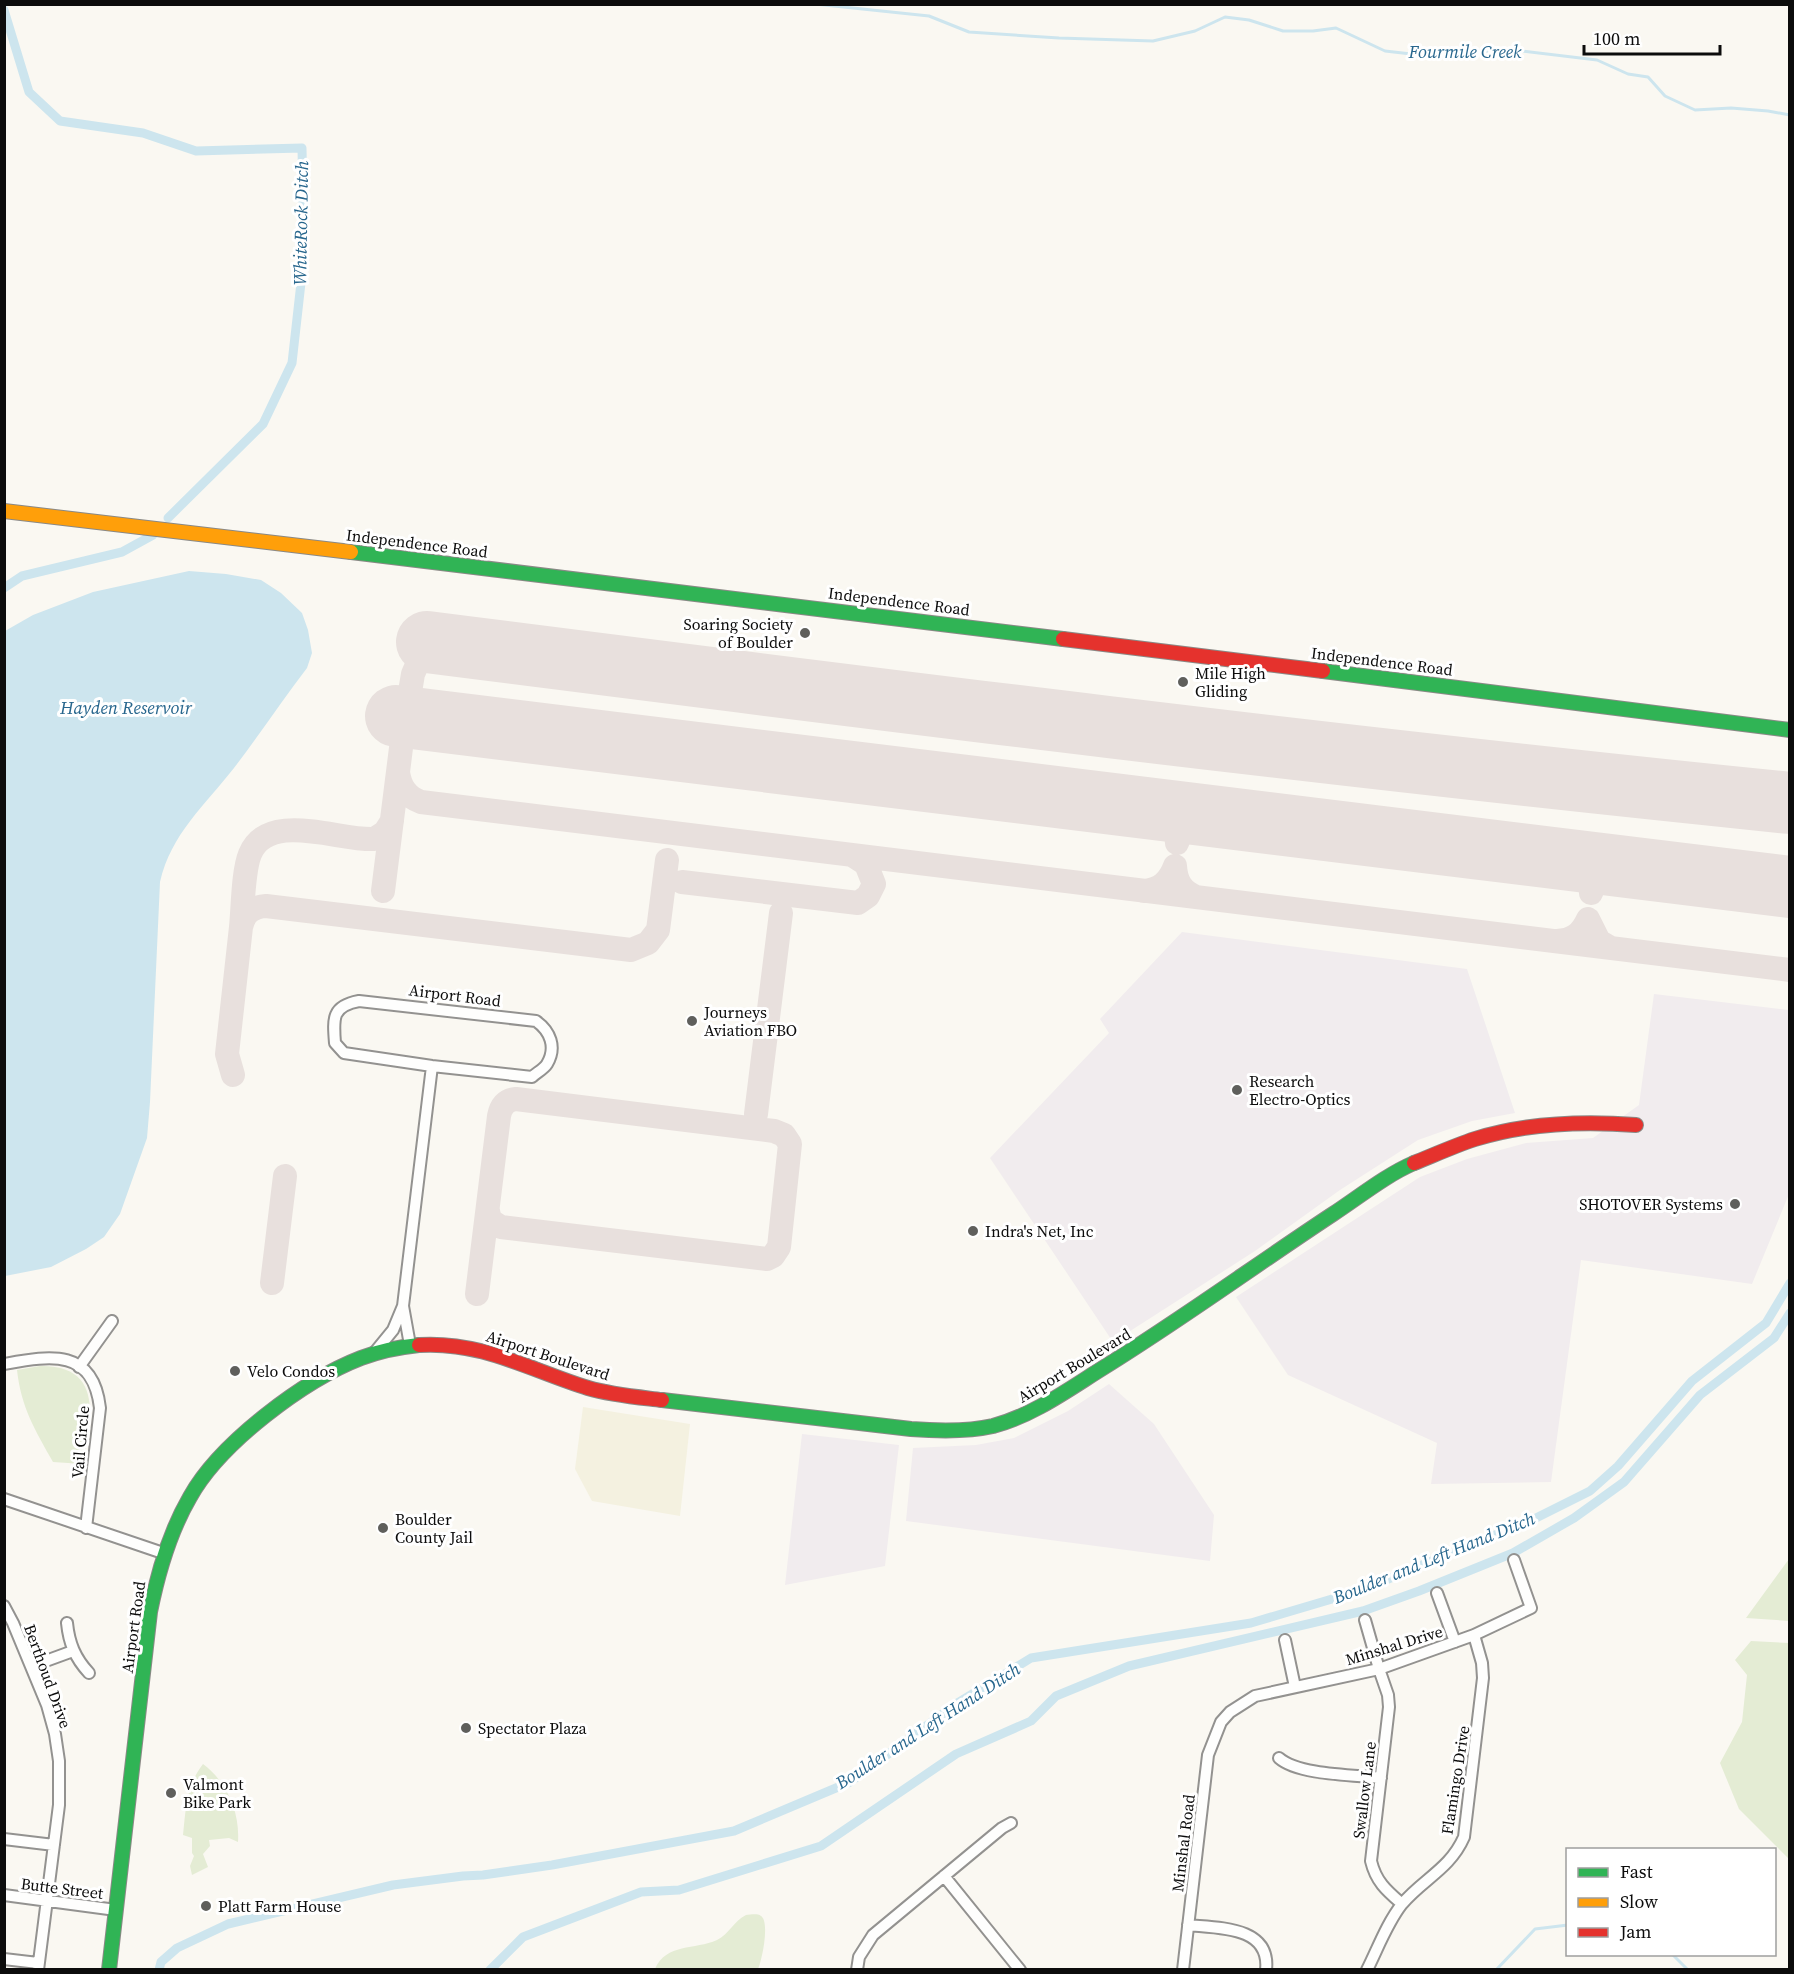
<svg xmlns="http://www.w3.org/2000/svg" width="1794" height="1974" font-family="'Source Serif 4',serif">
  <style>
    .industrial { fill: #f1ecee }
    .farmland { fill: #f4f1e0 }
    .green { fill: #e4ecd4 }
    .water { fill: #cde5ee }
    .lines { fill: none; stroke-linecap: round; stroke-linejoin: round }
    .stream { stroke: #cde5ee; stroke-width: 3 }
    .canal { stroke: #cde5ee; stroke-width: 9 }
    .taxiway { stroke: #e8e0dd; stroke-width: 24 }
    .runway { stroke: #e8e0dd; stroke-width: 62 }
    .street-casing { stroke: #939290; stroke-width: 14 }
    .fast-casing { stroke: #8a8986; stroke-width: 16 }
    .slow-casing { stroke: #8a8986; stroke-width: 16 }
    .jam-casing { stroke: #8a8986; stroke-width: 16 }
    .street { stroke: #fefefd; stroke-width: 10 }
    .fast { stroke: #30b455; stroke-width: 14 }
    .slow { stroke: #ff9f0a; stroke-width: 14 }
    .jam { stroke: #e5322d; stroke-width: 14 }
    .poi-dot { fill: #5f5f5c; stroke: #fff; stroke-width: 2 }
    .labels { text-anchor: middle; stroke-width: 6; stroke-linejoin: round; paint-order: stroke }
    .street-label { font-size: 16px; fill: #0c0c0c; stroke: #fff }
    .poi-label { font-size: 16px; fill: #0c0c0c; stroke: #fff; text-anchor: start }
    .water-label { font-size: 18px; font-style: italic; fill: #27668d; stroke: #fff }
  </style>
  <rect width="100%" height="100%" fill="#faf8f2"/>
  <!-- industrial -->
  <path class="industrial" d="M1182 932 1467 969 1515 1113 1472 1121 1418 1140 1340 1190 1255 1251 1113 1342 990 1158 1109 1033 1100 1019Z
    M1654 994 1789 1010V1194L1752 1284 1581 1260 1551 1482 1431 1484 1437 1443 1288 1375 1236 1297 1420 1177 1467 1159 1526 1143 1593 1138 1639 1105Z
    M1109 1384 1154 1424 1214 1515 1210 1561 906 1521 913 1448 976 1445 1014 1438 1068 1411Z
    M802 1434 899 1445 885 1566 785 1585Z"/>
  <!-- farmland -->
  <path class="farmland" d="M583 1407 690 1424 680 1516 592 1501 575 1469Z"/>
  <!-- green -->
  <path class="green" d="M40 1366C105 1365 91 1421 83 1464L53 1462C35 1430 21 1407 17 1370Z
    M1789 1559V1621L1746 1618Z
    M1751 1641 1789 1643V1859L1739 1809 1720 1763 1742 1722 1747 1675 1735 1660Z
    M203 1764C227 1782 240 1812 238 1842L229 1838 209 1840 210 1846 203 1854 208 1867 192 1875 190 1866 194 1856 192 1853V1838L183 1835C186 1808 186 1786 203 1764Z
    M746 1915C750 1915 757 1913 761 1916 770 1922 762 1960 758 1969H655C666 1943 695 1950 717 1940 729 1934 734 1921 746 1915Z"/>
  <!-- water -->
  <path class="water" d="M189 571 226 574 261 580 281 593 302 613 308 630 312 653 307 668C282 701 259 735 234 768 205 805 171 834 160 882L150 1102 147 1138 120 1214 104 1237 86 1249 51 1267 5 1276V631L33 615 93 592Z"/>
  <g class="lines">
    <!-- stream -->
    <path class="stream" d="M815 4 929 16 969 32 1059 38 1153 41 1195 31 1225 17 1249 20 1283 31H1313L1336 28 1385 51 1420 55 1449 48 1493 52 1522 51 1597 60 1628 74 1648 77 1665 96 1695 110 1731 108 1768 111 1790 115
      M1672 1954 1688 1970
      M1496 1970 1535 1929 1568 1925"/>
    <!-- canal -->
    <path class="canal" d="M4 10 29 92 60 121 143 133 196 151 302 148 304 256 292 363 263 424 168 518
      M4 588 22 576 122 552 153 535
      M159 1970 161 1962 177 1948 228 1924 393 1885 463 1876 483 1875 552 1865 734 1831 850 1782 959 1702 1031 1658 1251 1623 1359 1591 1534 1519 1590 1491 1618 1466 1692 1381 1766 1323 1790 1283
      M490 1970 523 1937 641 1892 679 1890 821 1846 956 1754 1031 1721 1056 1696 1129 1666 1363 1611 1419 1591 1513 1553 1574 1518 1624 1482 1700 1395 1774 1338 1790 1313"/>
    <!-- taxiway -->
    <path class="taxiway" d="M402 740 413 674 427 642
      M398 772C400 787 407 797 421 802L1790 970
      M1150 808C1167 816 1176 824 1177 843 1183 825 1193 819 1211 816
      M1563 859C1581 865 1590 874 1591 893 1597 875 1608 869 1626 867
      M682 882 858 903 868 896 874 884 866 864 852 855
      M383 891 402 740C411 727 423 723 438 722
      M1144 891C1160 889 1169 882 1175 866 1176 882 1182 891 1196 897
      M241 927C243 907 243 871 250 854 268 810 339 841 374 839L385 832 392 821
      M1557 941C1573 940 1581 934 1588 919L1599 941 1611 948
      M233 1075 227 1054 241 927C244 914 251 907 266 906L631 950 648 943 658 930 667 860
      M756 1114 781 913
      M272 1283 285 1176
      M477 1294 499 1116C501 1106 506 1100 516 1099L774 1131 784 1135 790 1144 779 1247 773 1256 767 1259 501 1227 490 1220 488 1211"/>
    <!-- runway -->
    <path class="runway" d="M427 642C881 700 1335 757 1790 803
      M396 716 1790 887"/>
    <!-- street casing -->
    <g class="street-casing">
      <path id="street" d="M359 1001 536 1021C550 1031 557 1047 547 1064 544 1069 536 1073 532 1077L432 1066 344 1053 335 1043C333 1018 332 1006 359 1001Z
        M410 1345 403 1306 432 1066
        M375 1352 393 1330 403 1306
        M4 1364C49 1356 93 1347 100 1408L86 1528
        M79 1367 112 1321
        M4 1499 163 1553
        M1437 1593 1455 1642
        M4 1606 13 1623 47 1705 55 1734 59 1761V1805L38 1970
        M1365 1620 1379 1669 1388 1695 1389 1707 1371 1861C1376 1882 1387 1891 1402 1904
        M67 1623C69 1643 75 1658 89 1673
        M1285 1640 1295 1687
        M32 1666 73 1651
        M1279 1758C1298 1775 1354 1775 1381 1778
        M4 1839 54 1845
        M944 1876 1020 1970
        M4 1895 116 1910
        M1188 1925C1218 1928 1271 1926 1266 1970
        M4 1959 38 1963
        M857 1970 859 1957 873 1935 1002 1828 1011 1823
        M1183 1970 1208 1755 1221 1722 1230 1712 1255 1696 1379 1669 1474 1635 1531 1608 1514 1560
        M1367 1970C1378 1948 1387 1923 1402 1904 1423 1879 1450 1869 1464 1837L1483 1678 1482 1663 1474 1635"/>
    </g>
    <!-- fast casing -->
    <g class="fast-casing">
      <path id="fast" d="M351 552 1063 639
        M1323 671 1790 730
        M662 1400 911 1429C938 1431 967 1432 993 1426 1031 1416 1065 1392 1098 1371 1178 1322 1254 1266 1333 1214 1359 1197 1386 1175 1414 1163
        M109 1970 150 1612C158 1572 169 1533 190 1497 220 1443 304 1380 361 1358 380 1351 399 1347 419 1345"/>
    </g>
    <!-- slow casing -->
    <g class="slow-casing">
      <path id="slow" d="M4 511 351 552"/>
    </g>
    <!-- jam casing -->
    <g class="jam-casing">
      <path id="jam" d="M1063 639 1323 671
        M1414 1163C1434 1155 1454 1146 1475 1139 1526 1123 1583 1121 1636 1125
        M419 1345C482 1341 530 1370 588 1388 612 1395 637 1397 662 1400"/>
    </g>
    <!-- street -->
    <use href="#street" class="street"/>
    <!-- fast -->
    <use href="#fast" class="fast"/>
    <!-- slow -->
    <use href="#slow" class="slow"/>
    <!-- jam -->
    <use href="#jam" class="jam"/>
  </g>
  <!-- markers -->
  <g class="poi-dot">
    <circle cx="805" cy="633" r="6"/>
    <circle cx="1183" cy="682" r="6"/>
    <circle cx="692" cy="1021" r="6"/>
    <circle cx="1237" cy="1090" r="6"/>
    <circle cx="1735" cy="1204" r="6"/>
    <circle cx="973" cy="1231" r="6"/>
    <circle cx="235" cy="1371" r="6"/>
    <circle cx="383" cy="1528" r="6"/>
    <circle cx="466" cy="1728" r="6"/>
    <circle cx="171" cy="1793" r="6"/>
    <circle cx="206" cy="1906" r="6"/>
  </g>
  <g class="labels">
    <!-- street labels -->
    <g class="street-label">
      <text transform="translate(417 543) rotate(7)" y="6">Independence Road</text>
      <text transform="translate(899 601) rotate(7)" y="6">Independence Road</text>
      <text transform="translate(1382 661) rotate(7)" y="6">Independence Road</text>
      <text transform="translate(455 995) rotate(7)" y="6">Airport Road</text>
      <text transform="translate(548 1355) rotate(18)" y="6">Airport Boulevard</text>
      <text transform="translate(1074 1365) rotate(-31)" y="6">Airport Boulevard</text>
      <text transform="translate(80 1442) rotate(-85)" y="6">Vail Circle</text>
      <text transform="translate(133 1627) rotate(-82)" y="6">Airport Road</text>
      <text transform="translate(1394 1645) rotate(-17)" y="6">Minshal Drive</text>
      <text transform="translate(48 1676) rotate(70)" y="6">Berthoud Drive</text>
      <text transform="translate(1455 1780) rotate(-81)" y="6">Flamingo Drive</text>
      <text transform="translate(1364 1790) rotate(-83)" y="6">Swallow Lane</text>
      <text transform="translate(1183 1843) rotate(-83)" y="6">Minshal Road</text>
      <text transform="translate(62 1888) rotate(7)" y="6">Butte Street</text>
    </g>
    <!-- poi labels -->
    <g class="poi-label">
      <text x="793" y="630" text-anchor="end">Soaring Society<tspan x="793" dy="18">of Boulder</tspan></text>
      <text x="1195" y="679">Mile High<tspan x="1195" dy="18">Gliding</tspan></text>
      <text x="704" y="1018">Journeys<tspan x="704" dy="18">Aviation FBO</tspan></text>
      <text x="1249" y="1087">Research<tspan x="1249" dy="18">Electro-Optics</tspan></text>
      <text x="1723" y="1210" text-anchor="end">SHOTOVER Systems</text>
      <text x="985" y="1237">Indra's Net, Inc</text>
      <text x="247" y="1377">Velo Condos</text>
      <text x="395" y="1525">Boulder<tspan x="395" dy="18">County Jail</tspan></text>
      <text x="478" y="1734">Spectator Plaza</text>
      <text x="183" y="1790">Valmont<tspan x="183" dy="18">Bike Park</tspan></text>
      <text x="218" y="1912">Platt Farm House</text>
    </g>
    <!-- water labels -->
    <g class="water-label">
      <text x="1465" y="58">Fourmile Creek</text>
      <text transform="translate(301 223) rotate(-89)" y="6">WhiteRock Ditch</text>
      <text x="126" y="714">Hayden Reservoir</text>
      <text transform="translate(1434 1558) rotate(-22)" y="6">Boulder and Left Hand Ditch</text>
      <text transform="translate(928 1726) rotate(-33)" y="6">Boulder and Left Hand Ditch</text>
    </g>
  </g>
  <!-- border -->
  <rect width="1794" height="1974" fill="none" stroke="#0c0c0c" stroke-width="12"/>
  <!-- legend -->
  <rect x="1566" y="1848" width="210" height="108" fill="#ffffff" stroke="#9e9e9e" stroke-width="1.5"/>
  <rect x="1578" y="1868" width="30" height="9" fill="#30b455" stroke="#9e9e9e" stroke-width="1.5"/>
  <text x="1620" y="1878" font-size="18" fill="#0c0c0c">Fast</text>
  <rect x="1578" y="1898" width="30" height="9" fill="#ff9f0a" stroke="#9e9e9e" stroke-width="1.5"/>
  <text x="1620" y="1908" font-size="18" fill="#0c0c0c">Slow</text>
  <rect x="1578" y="1928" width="30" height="9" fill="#e5322d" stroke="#9e9e9e" stroke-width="1.5"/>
  <text x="1620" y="1938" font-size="18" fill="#0c0c0c">Jam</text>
  <!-- scale -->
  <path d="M1584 45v9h136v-9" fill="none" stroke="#0c0c0c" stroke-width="3"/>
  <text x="1593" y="45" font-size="18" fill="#0c0c0c" stroke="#ffffff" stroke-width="4.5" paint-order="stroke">100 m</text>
</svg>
